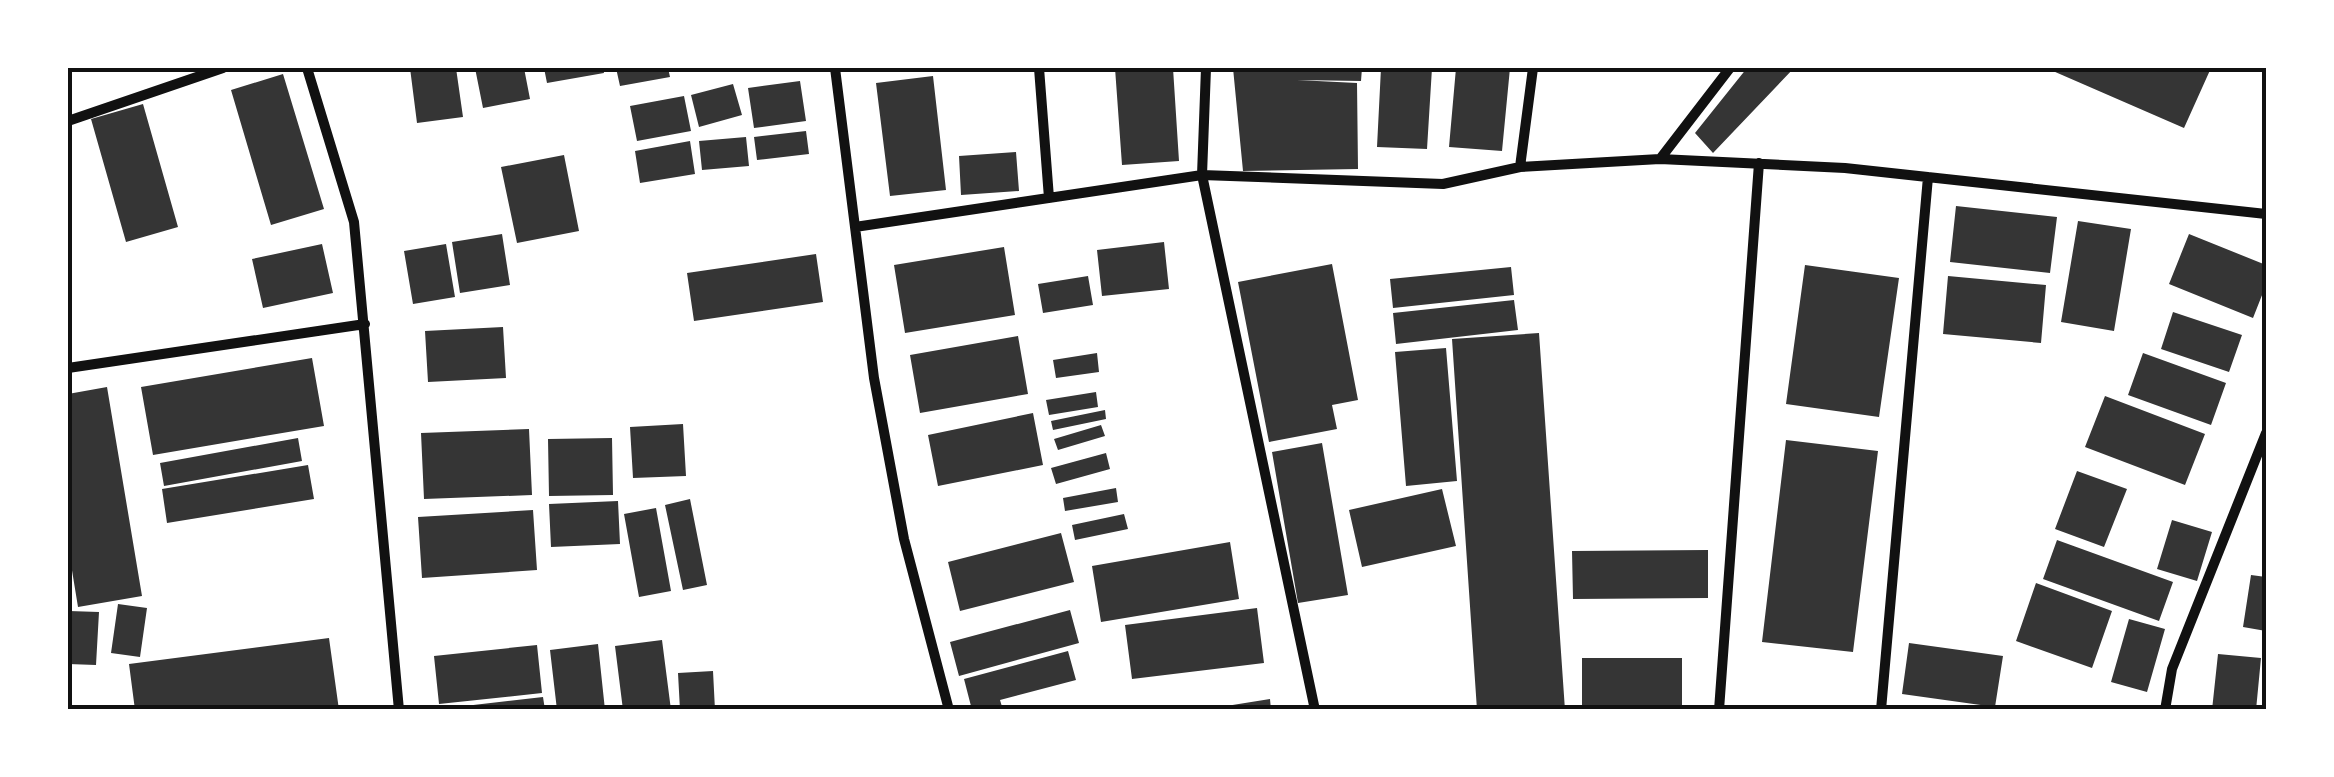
<svg xmlns="http://www.w3.org/2000/svg" width="2334" height="777" font-family="Mulish,sans-serif">
  <style>
    .building { fill: #353535 }
    .lines { fill: none; stroke-linecap: round; stroke-linejoin: round }
    .minor { stroke: #111; stroke-width: 10 }
    .neatline { fill: none; stroke: #111; stroke-width: 4 }
  </style>
  <rect width="100%" height="100%" fill="#fff"/>
  <!-- building -->
  <path class="building" d="M410 68H456L463 117 417 123Z
    M475 68H524L530 99 483 108Z
    M544 68H603L604 73 547 83Z
    M616 68H668L670 77 620 86Z
    M1115 68H1173L1179 161 1122 165Z
    M1233 68H1362L1361 81 1297 80 1357 83 1358 169 1243 171Z
    M1381 68H1432L1427 149 1377 147Z
    M1456 68H1510L1502 151 1449 147Z
    M1747 68H1794L1713 153 1695 133Z
    M2046 68H2211L2184 128Z
    M283 74 324 209 271 225 231 90Z
    M933 76 946 190 890 196 876 83Z
    M800 81 806 121 754 128 748 88Z
    M733 84 742 115 699 127 691 95Z
    M684 96 691 131 637 141 630 106Z
    M143 104 178 227 126 242 91 119Z
    M806 131 809 154 757 160 754 137Z
    M746 137 749 166 702 170 699 141Z
    M690 141 695 174 640 183 635 151Z
    M1016 152 1019 191 961 195 959 156Z
    M564 155 579 231 517 243 501 167Z
    M1956 206 2057 217 2050 273 1950 262Z
    M2078 221 2131 229 2114 331 2061 322Z
    M502 234 510 285 460 293 452 242Z
    M2189 234 2266 265V285L2253 318 2169 284Z
    M1164 242 1169 289 1102 296 1097 250Z
    M322 244 333 293 263 308 252 259Z
    M446 244 455 297 413 304 404 251Z
    M1004 247 1015 315 905 333 894 265Z
    M816 254 823 302 694 321 687 273Z
    M1332 264 1358 400 1332 405 1337 429 1269 442 1238 282Z
    M1805 265 1899 278 1879 417 1786 404Z
    M1511 267 1514 295 1393 308 1390 279Z
    M1088 276 1093 305 1043 313 1038 284Z
    M1948 276 2046 285 2041 343 1943 334Z
    M1514 300 1518 330 1396 344 1393 313Z
    M2173 312 2242 335 2229 372 2161 349Z
    M503 327 506 378 428 382 425 331Z
    M1539 333 1565 710H1477L1452 339Z
    M1018 336 1028 394 920 413 910 355Z
    M1446 348 1457 481 1406 486 1395 352Z
    M1097 353 1099 372 1056 378 1053 360Z
    M2143 353 2226 383 2211 425 2128 395Z
    M312 358 324 426 153 455 141 387Z
    M107 387 142 596 78 607 68 546V394Z
    M1096 392 1098 407 1049 415 1046 400Z
    M2105 396 2205 434 2185 485 2085 447Z
    M1105 410 1106 419 1053 430 1051 421Z
    M1033 413 1043 465 938 486 928 435Z
    M683 424 686 476 633 478 630 427Z
    M1101 425 1105 436 1058 450 1054 439Z
    M529 429 532 495 424 499 421 433Z
    M298 438 302 461 164 486 160 463Z
    M612 438 613 495 549 496 548 439Z
    M1786 440 1878 451 1853 652 1762 642Z
    M1322 443 1348 595 1298 603 1272 452Z
    M1106 453 1110 469 1056 484 1051 468Z
    M308 465 314 499 167 523 162 489Z
    M2077 471 2127 489 2104 547 2055 529Z
    M1116 488 1118 502 1065 511 1063 498Z
    M1442 489 1456 546 1362 567 1349 510Z
    M690 499 707 585 683 590 665 505Z
    M618 501 620 544 551 547 549 504Z
    M656 508 671 591 639 597 624 514Z
    M533 510 537 570 422 578 418 517Z
    M1124 514 1128 529 1075 540 1072 525Z
    M2172 520 2212 532 2197 581 2157 569Z
    M1061 533 1074 582 960 611 948 562Z
    M2057 540 2173 582 2159 621 2043 579Z
    M1230 542 1239 599 1101 622 1092 566Z
    M1708 550V598L1573 599 1572 551Z
    M2251 575 2266 577V631L2243 627Z
    M2036 583 2112 611 2092 668 2016 641Z
    M118 604 147 608 140 657 111 653Z
    M1257 608 1264 663 1132 679 1125 625Z
    M1070 610 1079 643 959 676 950 642Z
    M69 611 99 612 96 665 68 664Z
    M2129 619 2165 629 2147 692 2111 682Z
    M329 638 339 710H135L129 664Z
    M662 640 671 710H623L615 646Z
    M1909 643 2003 656 1995 707 1902 694Z
    M598 644 605 710H557L550 650Z
    M537 645 542 693 439 704 434 656Z
    M1068 651 1076 680 1000 700 1003 710H972L964 679Z
    M2218 654 2261 658 2256 710H2212Z
    M1582 658H1682V710H1582Z
    M713 671 715 710H680L678 673Z
    M543 697 545 710H456V707Z
    M1270 699 1271 710H1220V707Z"/>
  <g class="lines">
    <!-- minor -->
    <path class="minor" d="M307 68 354 222 399 710
      M835 68 874 378 904 539 949 710
      M1039 68 1049 198
      M1206 68 1202 175 1315 710
      M68 121 223 68
      M1660 159 1730 68
      M1520 167 1533 68
      M855 227 1202 175 1443 184 1520 167 1660 159 1845 168 2266 214
      M68 368 365 324
      M1719 710 1759 163
      M1881 710 1928 177
      M2165 710 2172 669 2266 433"/>
  </g>
  <!-- border -->
  <rect width="2334" height="777" fill="none" stroke="#ffffff" stroke-width="140"/>
  <rect x="70" y="70" width="2194" height="637" class="neatline"/>
</svg>
